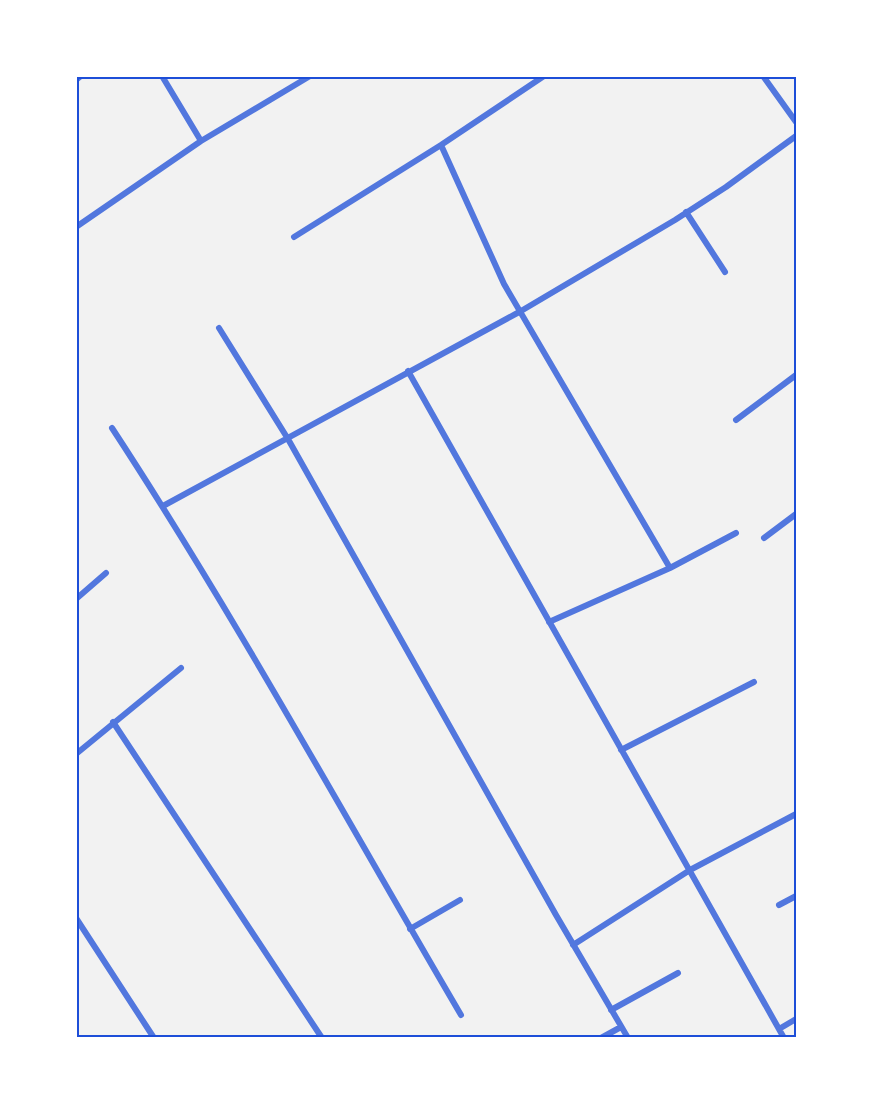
<svg xmlns="http://www.w3.org/2000/svg" width="873" height="1114" font-family="Georgia,serif">
  <style>
    .lines { fill: none; stroke-linecap: round; stroke-linejoin: round }
    .minor { stroke: #5277de; stroke-width: 6 }
    .neatline { fill: none; stroke: #1d4ed8; stroke-width: 2 }
  </style>
  <rect width="100%" height="100%" fill="#f2f2f2"/>
  <g class="lines">
    <!-- minor -->
    <path class="minor" d="M162 76 201 141
      M763 76 796 122
      M76 80 81 76
      M441 145 504 284 670 568
      M686 212 725 272
      M76 227 201 141 310 76
      M294 237 441 145 544 76
      M219 328 288 439 556 915 628 1038
      M408 371 784 1038
      M736 420 796 375
      M112 428C237 619 346 819 461 1015
      M163 506 521 311 675 220 726 187 796 136
      M764 538 796 514
      M76 599 106 573
      M549 622 670 568 736 533
      M113 722 322 1038
      M621 750 754 682
      M76 754 181 668
      M779 905 796 896
      M76 918 154 1038
      M410 929 460 900
      M573 945 690 870 796 814
      M611 1010 678 973
      M779 1029 796 1019
      M601 1038 621 1027"/>
  </g>
  <!-- border -->
  <rect width="873" height="1114" fill="none" stroke="#ffffff" stroke-width="156"/>
  <rect x="78" y="78" width="717" height="958" class="neatline"/>
</svg>
